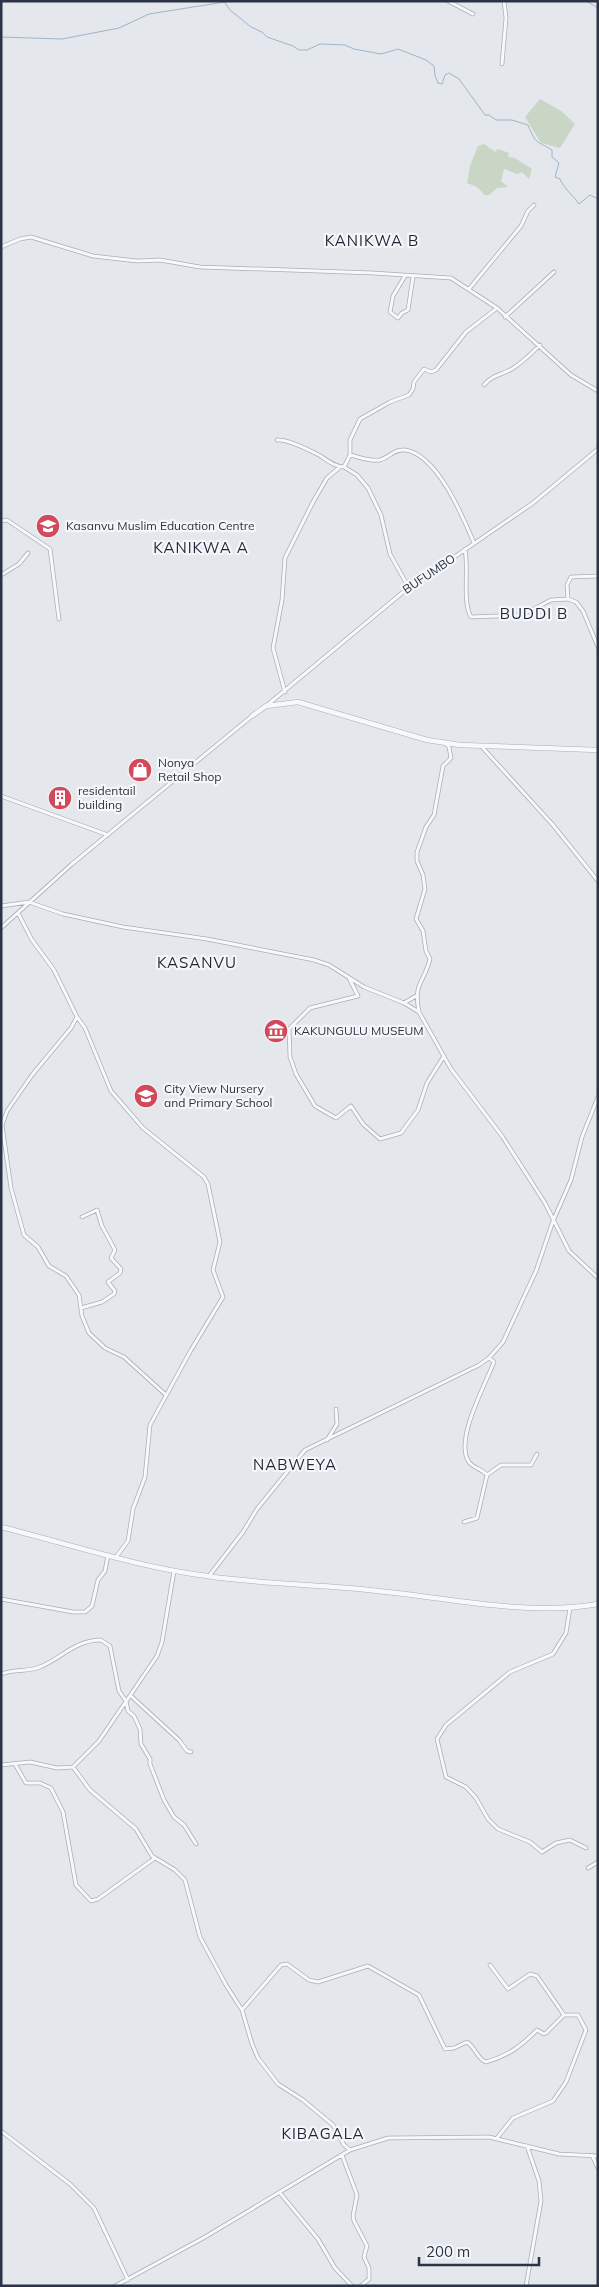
<svg xmlns="http://www.w3.org/2000/svg" width="599" height="2287" font-family="Mulish,sans-serif">
  <style>
    .green { fill: #c9d6c5 }
    .lines { fill: none; stroke-linecap: round; stroke-linejoin: round }
    .stream { stroke: #9fb4cc; stroke-width: 1 }
    .minor-casing { stroke: #a9aeb7; stroke-width: 4.5 }
    .tertiary-casing { stroke: #a9aeb7; stroke-width: 5.5 }
    .minor { stroke: #f7f8fa; stroke-width: 3 }
    .tertiary { stroke: #f7f8fa; stroke-width: 4.5 }
    .labels { text-anchor: middle; stroke-width: 4.5; stroke-linejoin: round; paint-order: stroke }
    .poi-label { font-size: 12px; fill: #2b3445; stroke: #f4f6f9; text-anchor: start }
    .street-label { font-size: 12px; fill: #2b3445; stroke: #f4f6f9 }
    .quarter-label { font-size: 15px; letter-spacing: 1px; fill: #1d2536; stroke: #f4f6f9 }
  </style>
  <rect width="100%" height="100%" fill="#e4e7ec"/>
  <!-- green -->
  <path class="green" d="M540 99 561 111 575 124 560 148 541 143 525 117Z
    M484 144 495 152 498 149 509 153 508 157 515 158 532 169 529 179 522 172 517 174 504 169 501 181 508 187 497 188 489 195H485L477 187 467 183 470 166 478 146Z"/>
  <g class="lines">
    <!-- stream -->
    <path class="stream" d="M586 1 598 8
      M225 3 230 10 251 27 262 32 267 37 293 46 299 50H307L320 44 345 45 354 49 381 54 398 49 426 60 434 66 435 76 438 83 442 84 445 75 449 73 459 79 485 115H489L496 120H512L528 125C536 145 536 140 552 150V157L559 163 555 177 560 179C564 189 573 195 579 204L590 195 598 199
      M1 37 62 39 119 28 149 14 231 1"/>
    <!-- minor casing -->
    <g class="minor-casing">
      <path id="minor" d="M448 1 473 14
        M502 64 506 18 504 1
        M1 247 20 239 31 237 93 256 137 261 160 260 200 267 373 273 451 278 497 308 571 375 598 391
        M405 276 393 296 390 312 398 318 402 313 408 310 413 277
        M469 289 521 226 528 211 534 205
        M505 317 554 272
        M484 385C492 375 501 375 512 369 523 362 531 354 540 345
        M277 440C286 439 307 449 315 453 326 458 331 466 344 467L350 455C359 457 371 462 380 460 390 457 394 449 405 450 437 454 463 517 474 543
        M350 455V440L360 419 390 402 409 395 413 389 414 382 424 369 431 372 436 370 466 332 497 308
        M344 467 357 475 368 488 381 515 390 554 409 588
        M1 521 7 520 50 549 59 619
        M465 549C469 569 462 601 471 617L522 615 551 600 568 599 576 602 583 611 598 647
        M1 575 19 564 28 553
        M568 599 567 585 571 577 598 576
        M285 692 273 648 282 600 285 558 313 502 327 478 340 467
        M266 706 402 593 533 503 598 449
        M481 746 553 825 598 881
        M1 796 108 835
        M1 906 29 902 63 914 123 927 207 939 314 960 329 965 364 987 404 1003 419 1012 451 1069 502 1136 545 1203 569 1251 598 1278
        M18 913 32 940 54 970 77 1017 85 1028 111 1091 143 1128 204 1177 208 1184 220 1242 213 1270 223 1297 191 1350 150 1425 145 1477 133 1509 128 1541 116 1557
        M1 928 72 864 252 716
        M349 978 358 996 310 1008 289 1029 290 1057 296 1074 315 1106 336 1118 351 1106 363 1124 380 1139 401 1133 418 1110 427 1083 444 1056
        M404 1003 416 996
        M419 1012C413 983 424 983 430 959L426 951 423 931 416 919 425 889 423 875 417 861V852L426 827 434 815 443 766 451 758 449 747 444 742
        M77 1017 71 1028 32 1075 7 1111 2 1125 11 1188 24 1235 38 1247 49 1266 66 1276 79 1295 82 1316 89 1333 105 1348 124 1357 166 1395
        M81 1308 102 1302 114 1294 115 1291 108 1282 120 1273 121 1269 111 1258 115 1250 102 1226 97 1210 82 1217
        M489 1358 494 1362C485 1385 454 1441 469 1462 473 1468 482 1469 487 1475L501 1465H531L537 1454
        M327 1440 337 1424 336 1409
        M464 1522 477 1518 487 1475
        M174 1571 162 1642 157 1656 99 1741 73 1767 90 1790 136 1829 152 1856 175 1870 185 1880 200 1937 226 1985 242 2010 252 2044 258 2058 278 2084 303 2100 333 2125 344 2145 350 2150 388 2138 489 2137 559 2154 598 2156
        M209 1576 243 1532 257 1509 305 1450 479 1365 489 1358 503 1342 536 1271 553 1221 571 1180 582 1137 598 1097
        M1 1599 73 1612H85L92 1606 98 1580 105 1571 108 1555
        M570 1608 566 1633 553 1654 510 1672 446 1725 437 1739 446 1777 466 1787 476 1798 488 1819 498 1829 530 1842 542 1852 556 1843 570 1840 586 1848
        M1 1674C14 1669 28 1672 40 1667 62 1658 75 1640 101 1640L110 1646 119 1691 126 1701 128 1711 134 1716 140 1729 141 1744 150 1759V1764L164 1800 174 1817 184 1825 196 1844
        M131 1696 179 1740 187 1751 191 1752
        M15 1764 26 1783H40L51 1788 63 1812 76 1885 91 1901 98 1899 155 1858
        M1 1765 30 1762 57 1768 73 1767
        M588 1868 598 1862
        M490 1965 508 1989 530 1974 537 1976 564 2015H578L586 2030 566 2082 553 2101 513 2118 497 2138
        M242 2010 281 1965 287 1964 309 1980 318 1982 368 1966 419 1995 445 2049 454 2048 467 2042C475 2047 478 2060 486 2062 508 2056 521 2046 537 2030L544 2034 546 2033 564 2015
        M1 2131 70 2184 94 2208 128 2280
        M342 2155 357 2195 353 2216 354 2221 367 2246 364 2257 369 2268V2279L361 2286
        M592 2155 598 2168
        M280 2193 318 2239 335 2268 352 2286
        M115 2286 205 2237 350 2150
        M526 2286 541 2201 539 2181 527 2146"/>
    </g>
    <!-- tertiary casing -->
    <g class="tertiary-casing">
      <path id="tertiary" d="M252 716 266 706 298 702 427 740 460 745 598 750
        M1 1527C69 1544 137 1567 207 1576 267 1585 328 1584 387 1592 453 1599 533 1616 598 1604"/>
    </g>
    <!-- minor -->
    <use href="#minor" class="minor"/>
    <!-- tertiary -->
    <use href="#tertiary" class="tertiary"/>
  </g>
  <!-- icons -->
  <defs>
    <g id="school-disc" transform="scale(1.25)"><circle r="9.5" fill="#d1495b" stroke="#f4f6f9"/><path d="M0-5L7-2L0 1L-7-2ZM-4 1L0 2.5L4 1V4Q0 6-4 4Z" fill="#fff"/></g>
    <g id="shop-disc" transform="scale(1.25)"><circle r="9.5" fill="#d1495b" stroke="#f4f6f9"/><path d="M-5-2.5h2.3a2.7 3.5 0 0 1 5.4 0H5L5.5 6h-11ZM-1.5-2.5h3a1.5 2.3 0 0 0-3 0Z" fill="#fff"/></g>
    <g id="building-disc" transform="scale(1.25)"><circle r="9.5" fill="#d1495b" stroke="#f4f6f9"/><path d="M-4-6H4V6H1V3H-1V6H-4ZM-2.5-4.3h1.7v1.8h-1.7ZM.8-4.3h1.7v1.8H.8ZM-2.5-1h1.7V.8h-1.7ZM.8-1h1.7V.8H.8Z" fill="#fff"/></g>
    <g id="museum-disc" transform="scale(1.25)"><circle r="9.5" fill="#d1495b" stroke="#f4f6f9"/><path d="M0-6L6-3V-2H-6V-3ZM-5-1h2V3h-2ZM-1-1h2V3h-2ZM3-1h2V3H3ZM-6 4H6V6H-6Z" fill="#fff"/></g>
  </defs>
  <g fill-rule="evenodd">
    <use href="#school-disc" x="48" y="526"/>
    <use href="#shop-disc" x="140" y="770"/>
    <use href="#building-disc" x="60" y="798"/>
    <use href="#museum-disc" x="276" y="1031"/>
    <use href="#school-disc" x="146" y="1096"/>
  </g>
  <g class="labels">
    <!-- poi labels -->
    <g class="poi-label">
      <text x="66" y="530">Kasanvu Muslim Education Centre</text>
      <text x="158" y="767">Nonya<tspan x="158" dy="14">Retail Shop</tspan></text>
      <text x="78" y="795">residentail<tspan x="78" dy="14">building</tspan></text>
      <text x="294" y="1035">KAKUNGULU MUSEUM</text>
      <text x="164" y="1093">City View Nursery<tspan x="164" dy="14">and Primary School</tspan></text>
    </g>
    <!-- street labels -->
    <g class="street-label">
      <text transform="translate(429 574) rotate(-34)" y="4">BUFUMBO</text>
    </g>
    <!-- quarter labels -->
    <g class="quarter-label">
      <text x="372" y="246">KANIKWA B</text>
      <text x="201" y="553">KANIKWA A</text>
      <text x="534" y="619">BUDDI B</text>
      <text x="197" y="968">KASANVU</text>
      <text x="295" y="1470">NABWEYA</text>
      <text x="323" y="2139">KIBAGALA</text>
    </g>
  </g>
  <!-- border -->
  <rect width="599" height="2287" fill="none" stroke="#2b3445" stroke-width="5"/>
  <!-- scale -->
  <path d="M419 2257v8h120v-8" fill="none" stroke="#2b3445" stroke-width="2.5"/>
  <text x="426" y="2257" font-size="15" fill="#2b3445" stroke="#f4f6f9" stroke-width="4" paint-order="stroke">200 m</text>
</svg>
